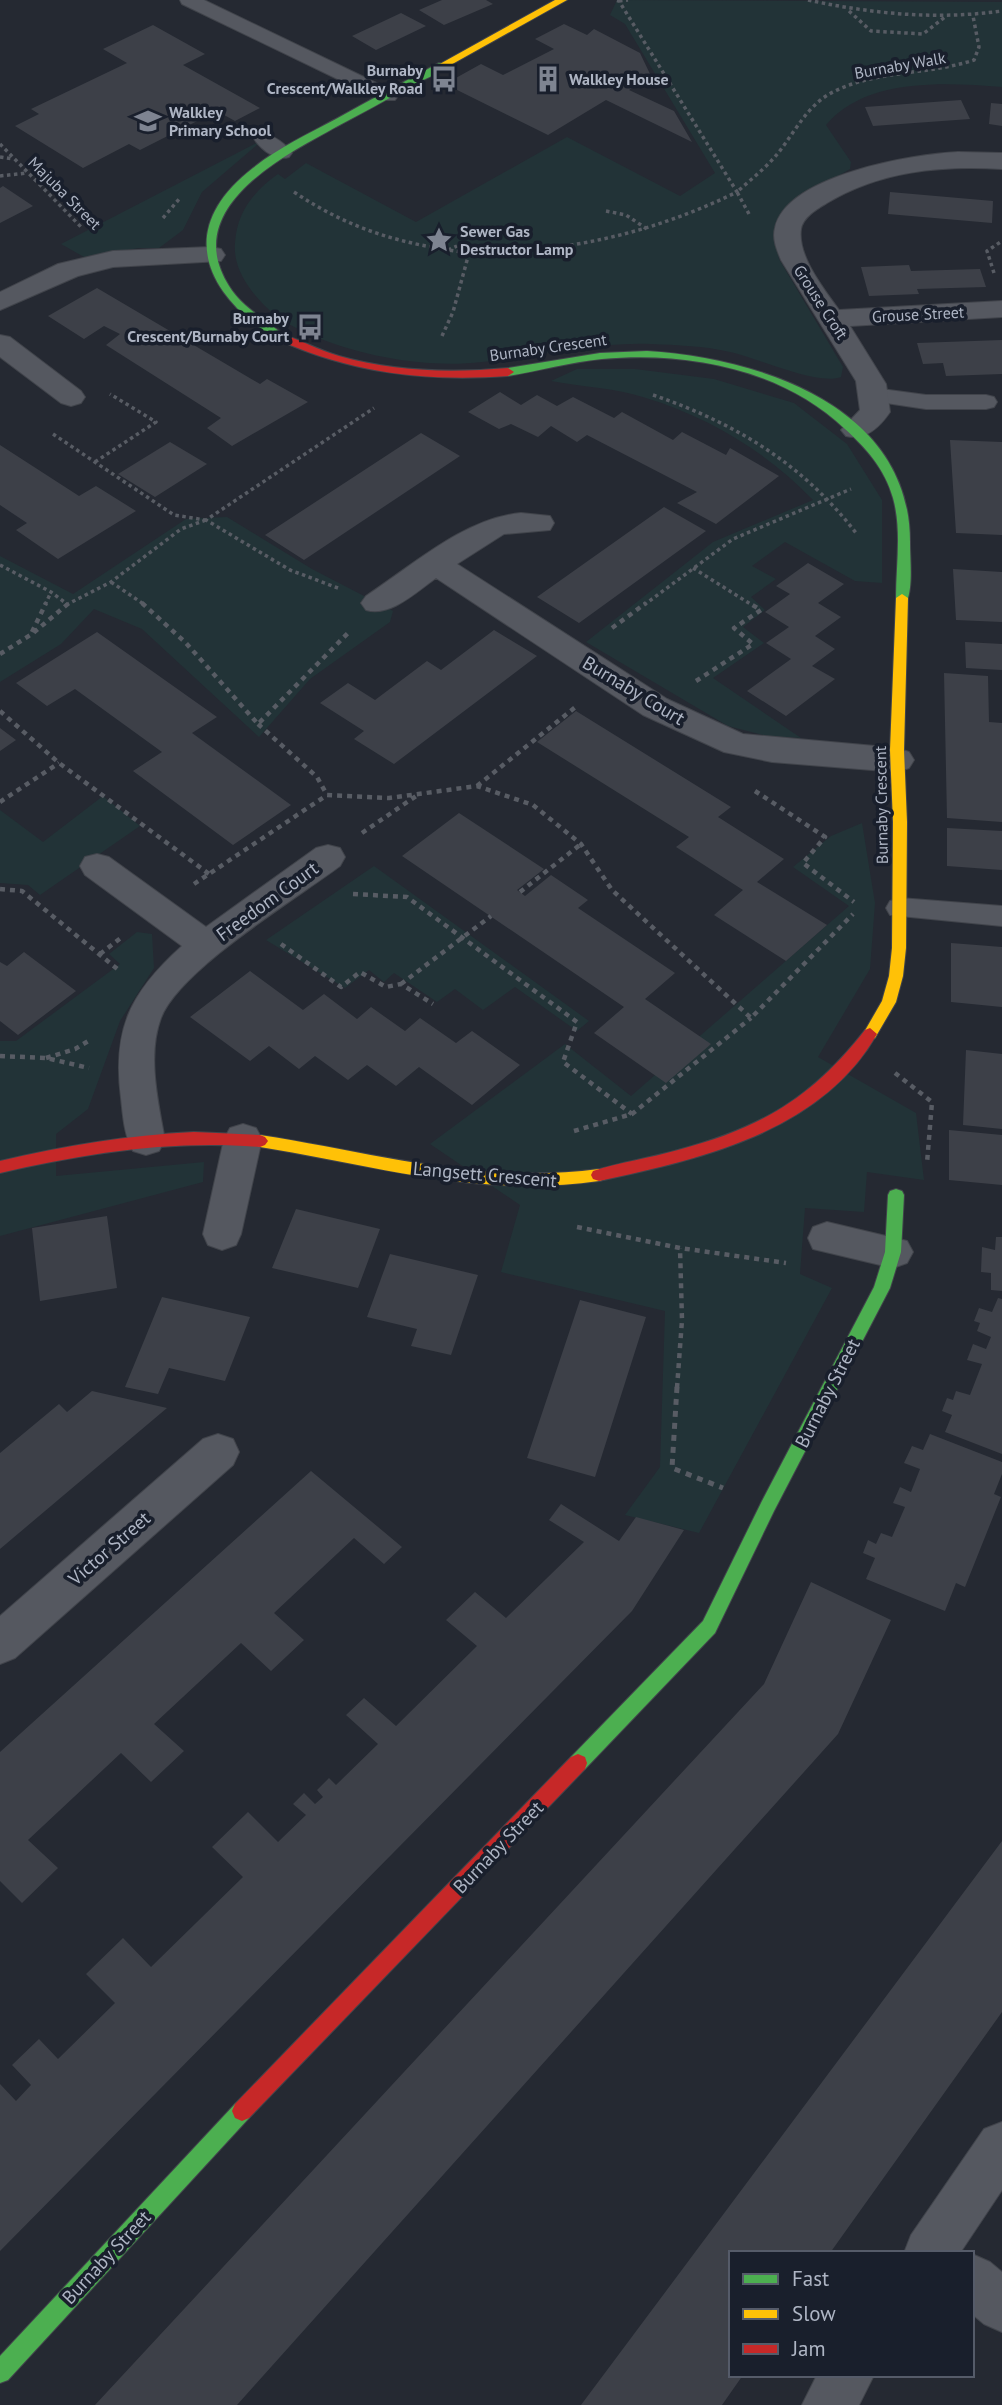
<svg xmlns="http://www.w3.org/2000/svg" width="1002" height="2405" font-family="'PT Sans',sans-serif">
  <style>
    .green { fill: #223337 }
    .building { fill: #3d4048 }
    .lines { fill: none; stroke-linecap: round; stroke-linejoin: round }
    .lane-casing { stroke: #41444b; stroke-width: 2 }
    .street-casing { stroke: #41444b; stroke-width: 2 }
    .fast-casing { stroke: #41444b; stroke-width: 2 }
    .slow-casing { stroke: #41444b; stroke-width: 2 }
    .jam-casing { stroke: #41444b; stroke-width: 2 }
    .path-far2 { stroke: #585c64; stroke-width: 3.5; stroke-dasharray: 3.5 3.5; stroke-linecap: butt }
    .path-far1 { stroke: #585c64; stroke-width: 4.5; stroke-dasharray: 5 5; stroke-linecap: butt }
    .path { stroke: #585c64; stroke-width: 5; stroke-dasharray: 6 6; stroke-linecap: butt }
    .lane { fill: #555860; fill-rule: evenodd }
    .street { fill: #555860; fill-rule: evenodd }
    .fast { fill: #4caf50; fill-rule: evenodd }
    .slow { fill: #ffc107; fill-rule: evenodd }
    .jam { fill: #c62828; fill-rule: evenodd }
    .labels { text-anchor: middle; stroke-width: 7; stroke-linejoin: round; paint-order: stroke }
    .far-street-label { font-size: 16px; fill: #aeb5c4; stroke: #191f2c }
    .far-poi-label { font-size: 16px; font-weight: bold; fill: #aeb5c4; stroke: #191f2c; text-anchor: start }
    .street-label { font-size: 19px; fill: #aeb5c4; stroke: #191f2c }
  </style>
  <rect width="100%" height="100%" fill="#252932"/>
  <!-- green -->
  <path class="green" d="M617 0 1002 2V87C945 83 867 77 826 125L851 162 850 169 792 203 782 212 775 235 779 259 843 367 841 377C818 386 758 358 730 352 704 346 677 345 651 344 594 342 538 356 482 362 430 368 370 358 321 339 299 330 279 321 263 304 247 287 233 267 235 243 237 212 253 192 278 174L285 179 306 163 416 222 567 137 680 196 715 173 625 24 610 15Z
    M264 139 202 192 183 230 159 248H139L84 257 61 244Z
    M577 369H635L714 379 794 403 847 444 882 500V583L855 581 785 542 752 566 776 579 751 597 765 610 743 627 764 643 713 678 801 738 767 736 728 726 586 642 713 542 813 500C768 453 709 417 646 398 617 388 582 387 551 381Z
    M227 517 312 569 393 611 390 622 310 679 259 737 142 629 94 609 61 644 0 682V556L73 594 186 519Z
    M103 796 140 826 40 895 28 885 0 883V810L43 842Z
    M862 823 875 903 870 969 818 1057 916 1113 924 1180 867 1172 864 1212 805 1208 800 1274 832 1288 699 1533 625 1515 660 1467 665 1311 501 1272 520 1205 430 1144 565 1044 631 1096 849 906 793 867 831 836Z
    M374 866 589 1021 577 1031 515 987 483 1010 455 989 437 1002 394 973 384 982 369 970 345 988 266 940Z
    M137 932 152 934 154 968 120 1021 88 1109 56 1134V1176L204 1162 203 1182 0 1236V1041H16L120 964 109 954Z"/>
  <!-- building -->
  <path class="building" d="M442 0H486L493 4 444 25 419 10Z
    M401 13 426 26 376 50 352 36Z
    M564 24 587 35 594 29 640 53 650 74 629 90 674 111 692 142 606 100 548 135 445 84 481 64 503 75 554 49 535 39Z
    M153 25 205 54 183 65 260 108 235 121 217 111 140 150 129 144 83 168 15 126 39 114 31 109 127 63 103 49Z
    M961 100 970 119 873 126 865 107Z
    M991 103 1002 104V126L989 124Z
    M3 186 33 206 0 223V188Z
    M890 192 993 201 992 223 888 214Z
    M909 265 911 271 980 269 986 287 917 289 919 294 869 296 861 267Z
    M97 288 260 384 267 379 308 402 232 446 207 428 221 418 106 345 120 334 104 326 84 339 48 316Z
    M1002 340V374L946 376 943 363 923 364 917 343Z
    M500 392 521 405 537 395 557 406 573 397 614 418 622 412 673 440 682 432 726 455 730 448 779 476 716 524 677 503 697 492 587 435 577 442 551 426 538 437 511 424 499 429 468 412Z
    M421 433 460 456 304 560 265 535Z
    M950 440 1002 442V535L956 533Z
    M170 442 207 464 155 497 118 474Z
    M0 445 79 496 96 486 136 511 58 559 16 530 27 523 0 505Z
    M664 507 706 531 579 623 537 597Z
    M808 563 844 584 818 603 841 617 815 636 835 649 812 666 835 679 786 716 747 691 791 659 766 643 789 627 765 612 790 594 776 586Z
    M953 569 1002 572V622L956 620Z
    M494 630 537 656 394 764 354 739 364 731 320 703 348 683 375 700 427 661 441 670Z
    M97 632 217 717 192 733 291 805 233 845 133 771 162 752 75 689 47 706 16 683Z
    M965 642 1002 644V670L966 668Z
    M944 673 988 676 989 722 1002 723V822L947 818Z
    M576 711 731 807 718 817 784 859 757 882 827 925 786 961 714 915 743 890 676 847 689 837 537 742Z
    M0 728 16 740 0 751Z
    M459 813 544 869 517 890 525 896 551 875 588 900 578 908 675 973 645 999 711 1044 666 1083 594 1033 624 1007 402 856Z
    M947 828 1002 831V870L947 866Z
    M951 943 1002 947V1007L951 1002Z
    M24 952 76 991 18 1035 0 1021V962L7 966Z
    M250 971 303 1010 324 994 357 1019 371 1007 405 1031 420 1018 456 1043 472 1031 520 1065 472 1105 419 1067 396 1086 367 1065 348 1080 315 1056 299 1069 269 1046 250 1061 190 1017Z
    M966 1050 1002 1054V1129L963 1125Z
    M949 1130 1002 1135V1185L949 1180Z
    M296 1209 380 1229 358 1288 272 1268Z
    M107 1216 117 1288 40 1301 32 1228Z
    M996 1237H1002V1291L991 1290V1273L981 1272 982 1247 995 1250Z
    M390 1254 478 1275 451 1355 411 1346 417 1329 367 1317Z
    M162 1297 250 1317 225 1381 169 1368 158 1394 125 1387Z
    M998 1298 1002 1299V1454L945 1432 952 1415 942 1411 947 1398 953 1400 956 1391 970 1395 982 1364 967 1360 973 1344 986 1349 991 1337 977 1331 980 1323 974 1321 979 1308 992 1312Z
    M580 1300 646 1317 595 1477 527 1458Z
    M92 1391 167 1408 0 1549V1453L59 1404 67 1412Z
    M930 1434 1002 1462V1474L994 1494 1001 1497 965 1587 956 1583 945 1611 866 1579 875 1558 863 1553 868 1540 876 1544 881 1533 892 1537 905 1507 893 1503 900 1487 911 1492 920 1469 904 1463 912 1446 923 1450Z
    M311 1471 402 1547 384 1564 354 1538 274 1613 304 1640 271 1671 241 1643 154 1724 184 1751 151 1782 121 1753 28 1840 58 1868 22 1903 0 1881V1752Z
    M561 1504 619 1541 636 1517 684 1530 632 1611 0 2251V2084L16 2101 31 2085 12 2065 39 2039 58 2059 115 2003 86 1974 123 1938 151 1967 243 1877 212 1847 248 1812 278 1842 306 1815 293 1804 304 1793 315 1804 323 1797 317 1790 329 1778 336 1785 378 1744 346 1715 364 1698 396 1726 477 1646 446 1620 475 1592 506 1618 584 1542 549 1520Z
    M811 1582 891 1620 838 1734 237 2405H95L764 1684Z
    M1002 1841V2012L830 2253H731V2375H743L722 2405H581Z"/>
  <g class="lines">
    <!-- lane casing -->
    <g class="lane-casing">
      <path id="lane" d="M180 0H204L395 92 398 96 395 100H381L182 4Z
        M264 133C274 136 286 144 292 153L289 157C275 161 262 150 254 139L257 135Z
        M874 388 926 395H986L994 397 997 402 994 407 986 409H926L866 400 863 395 866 390Z
        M900 898 1002 906V926L890 915 886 908 890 901Z"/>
    </g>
    <!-- street casing -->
    <g class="street-casing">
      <path id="street" d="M958 152 1002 153V169C941 165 880 171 827 203 817 209 803 217 801 229 797 256 824 289 839 310L1002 301V317L850 326 886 384 890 412C879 428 865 441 846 436L841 430 860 410 856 381 781 260C777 250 772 239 775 228 786 175 914 154 958 152Z
        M211 247 221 249 225 255 221 261 113 267 78 276 0 310V292L58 264 113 251Z
        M0 335 10 337 81 391 85 397 81 403 71 406 61 403 0 357Z
        M521 513 550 516 554 523 550 530 504 534 457 564 667 699 743 734 897 748 909 752 914 760 909 768 897 772 772 762 724 752 643 715 436 578C416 592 391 617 366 610L361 603 366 596C413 565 465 518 521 513Z
        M328 845 340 848 345 857 340 866C297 898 179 970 161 1018 147 1055 158 1102 165 1140L159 1151 146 1155 133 1151C124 1135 123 1116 121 1098 112 1028 131 992 182 946L85 875 80 866 85 857 97 854 109 857 206 927 316 848Z
        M243 1124 256 1128 262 1139 241 1234 236 1245 222 1250 208 1245 203 1234 224 1139 230 1128Z
        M827 1222 907 1241 913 1252 907 1263 893 1268 813 1249 808 1238 813 1227Z
        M218 1434 233 1439 239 1452 233 1465 15 1658 0 1664V1616L203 1439Z
        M1002 2122V2190L960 2253H904L911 2235 984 2129Z
        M972 2254 990 2262 1002 2272V2332L984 2324 972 2314Z
        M817 2375H874L859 2405H802Z"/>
    </g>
    <!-- fast casing -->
    <g class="fast-casing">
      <path id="fast" d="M439 63 448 65C438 74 423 80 411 86 386 100 361 114 336 127 282 157 180 208 229 286 244 310 266 318 284 336L274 338C203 291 176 228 253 168 278 148 308 134 336 119 370 100 405 81 439 63Z
        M647 351C759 358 911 406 910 543 910 560 913 585 907 601L902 602 896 598C896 565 902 530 893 498 885 469 866 448 845 429 782 369 687 351 602 359 570 362 539 371 508 376L502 372 508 368 600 353Z
        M896 1189 902 1191 904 1195 901 1252 890 1288 774 1511 715 1633 585 1769 578 1772 571 1769 569 1763 571 1757 703 1621 762 1501 874 1287 885 1252 888 1195 890 1191Z
        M242 2101 249 2104 252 2111 249 2118 8 2380 0 2383V2356L235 2104Z"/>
    </g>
    <!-- slow casing -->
    <g class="slow-casing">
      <path id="slow" d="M555 0H567L447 67 438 65Z
        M902 594 908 598 904 750 907 822 906 948 903 976 896 1002 875 1038 870 1040 863 1034 882 1001 889 976 892 948 893 822 890 750 896 598Z
        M260 1135C377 1153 479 1185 599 1169L605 1171 607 1175 605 1179 599 1181C479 1198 377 1166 260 1147L255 1145 252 1141 255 1137Z"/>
    </g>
    <!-- jam casing -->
    <g class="jam-casing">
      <path id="jam" d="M278 333C299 339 318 350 339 356 395 372 451 373 508 368L514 372 508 376C425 382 350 373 274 338V334Z
        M870 1028 877 1034C821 1132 701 1159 599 1181L593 1179 591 1175 593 1171C621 1162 650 1158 678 1150 761 1128 812 1098 865 1030Z
        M194 1132 260 1135 265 1137 268 1141 265 1145 260 1147C171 1140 87 1153 0 1173V1161C64 1146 128 1135 194 1132Z
        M578 1754 585 1757 587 1763 585 1769 249 2118 242 2121 235 2118 232 2111 235 2104 571 1757Z"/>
    </g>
    <!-- path-far2 -->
    <path class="path-far2" d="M808 0C873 14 936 20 1002 11
      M619 1 628 0
      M849 11 871 31 923 34 945 17
      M0 144 82 228
      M0 157 13 159
      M0 176 27 173
      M294 192C351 230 401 244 469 253
      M606 211 626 215 647 229
      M749 214 737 192C749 181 762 171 773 159 793 137 805 106 833 92 876 70 929 75 974 60L979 47 973 16
      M163 218 180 198
      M448 250 457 246
      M994 273 987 251 1002 241
      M442 336 453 312 469 253C564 253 651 234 737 192L619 1 615 0
      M653 395C735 423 803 464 856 533
      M53 434 174 515 205 520
      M95 462 156 422 110 394
      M0 565 51 592 67 604
      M693 568 752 605
      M111 582 145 605
      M338 588 290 570 206 520 374 408
      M45 605 51 592
      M66 605 111 582 181 529 206 520
      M644 605 733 539 851 489"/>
    <!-- path-far1 -->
    <path class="path-far1" d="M142 603 186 643 258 724 349 632
      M612 628 646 603
      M32 632 46 603
      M0 654 32 634 69 603
      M696 681 753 644 734 628 761 610 749 603
      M0 711 59 763 209 874
      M258 724 317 777 327 795 389 798 477 786 533 805 581 844 612 890 751 1018 853 914
      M477 786 578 705
      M755 791 825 837 803 863 854 902
      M0 802 59 763
      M362 833 419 794
      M194 884 327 795
      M0 889 22 891 121 972
      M520 892 581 844
      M353 894 407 897 577 1022 563 1062 632 1114
      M281 944 341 987 360 972 386 987 401 984 433 1004
      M100 954 122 937
      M401 984 491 916
      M0 1056 46 1058 89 1068
      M46 1058 75 1049 90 1040
      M895 1073 932 1102 927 1163
      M574 1131 632 1114 751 1018
      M577 1227 680 1248 786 1263
      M677 1388 682 1320 680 1248"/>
    <!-- path -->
    <path class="path" d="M677 1387 672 1468 723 1488"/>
    <!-- lane -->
    <use href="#lane" class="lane"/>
    <!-- street -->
    <use href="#street" class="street"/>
    <!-- fast -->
    <use href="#fast" class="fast"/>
    <!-- slow -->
    <use href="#slow" class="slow"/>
    <!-- jam -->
    <use href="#jam" class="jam"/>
  </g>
  <!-- icons -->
  <defs>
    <g id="bus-bare" transform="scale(2.1)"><path d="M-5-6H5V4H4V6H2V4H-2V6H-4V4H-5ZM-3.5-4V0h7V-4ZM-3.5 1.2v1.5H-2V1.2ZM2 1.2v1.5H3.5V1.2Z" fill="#7e8491" stroke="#191f2c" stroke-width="2.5" paint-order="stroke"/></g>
    <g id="building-bare" transform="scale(2.1)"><path d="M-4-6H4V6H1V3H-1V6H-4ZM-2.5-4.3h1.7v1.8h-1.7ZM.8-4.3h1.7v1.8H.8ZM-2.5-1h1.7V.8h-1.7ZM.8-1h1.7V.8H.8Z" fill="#7e8491" stroke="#191f2c" stroke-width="2.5" paint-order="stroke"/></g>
    <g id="school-bare" transform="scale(2.1)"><path d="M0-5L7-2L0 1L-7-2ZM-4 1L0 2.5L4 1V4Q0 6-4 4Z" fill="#7e8491" stroke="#191f2c" stroke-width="2.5" paint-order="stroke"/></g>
    <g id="sight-bare" transform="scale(2.1)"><path d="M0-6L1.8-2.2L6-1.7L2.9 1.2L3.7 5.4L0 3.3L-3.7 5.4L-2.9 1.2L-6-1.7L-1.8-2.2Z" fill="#7e8491" stroke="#191f2c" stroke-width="2.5" paint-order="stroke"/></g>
  </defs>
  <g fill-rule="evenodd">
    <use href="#bus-bare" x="444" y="79"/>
    <use href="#building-bare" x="548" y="79"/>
    <use href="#school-bare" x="148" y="121"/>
    <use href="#sight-bare" x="439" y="240"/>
    <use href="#bus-bare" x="310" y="327"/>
  </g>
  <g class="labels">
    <!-- far-street labels -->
    <g class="far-street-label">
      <text transform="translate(900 65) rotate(-10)" y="6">Burnaby Walk</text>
      <text transform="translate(65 193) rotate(45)" y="6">Majuba Street</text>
      <text transform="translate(821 302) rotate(57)" y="6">Grouse Croft</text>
      <text transform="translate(918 314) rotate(-3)" y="6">Grouse Street</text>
      <text transform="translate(548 347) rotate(-8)" y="6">Burnaby Crescent</text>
      <text transform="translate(881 805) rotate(-91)" y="6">Burnaby Crescent</text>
    </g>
    <!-- far-poi labels -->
    <g class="far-poi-label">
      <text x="423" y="76" text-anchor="end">Burnaby<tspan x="423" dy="18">Crescent/Walkley Road</tspan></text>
      <text x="569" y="85">Walkley House</text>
      <text x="169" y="118">Walkley<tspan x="169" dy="18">Primary School</tspan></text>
      <text x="460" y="237">Sewer Gas<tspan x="460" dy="18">Destructor Lamp</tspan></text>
      <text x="289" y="324" text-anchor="end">Burnaby<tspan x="289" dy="18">Crescent/Burnaby Court</tspan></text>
    </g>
    <!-- street labels -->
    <g class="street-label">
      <text transform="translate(634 690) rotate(31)" y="7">Burnaby Court</text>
      <text transform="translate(267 901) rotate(-36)" y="7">Freedom Court</text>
      <text transform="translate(485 1174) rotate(5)" y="7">Langsett Crescent</text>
      <text transform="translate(827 1393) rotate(-63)" y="7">Burnaby Street</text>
      <text transform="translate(109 1548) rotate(-41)" y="7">Victor Street</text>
      <text transform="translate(498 1847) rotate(-46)" y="7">Burnaby Street</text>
      <text transform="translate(106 2257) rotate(-47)" y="7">Burnaby Street</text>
    </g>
  </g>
  <!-- legend -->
  <rect x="729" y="2251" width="245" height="126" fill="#191f2c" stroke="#555b69" stroke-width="2"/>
  <rect x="743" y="2274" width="35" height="10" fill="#4caf50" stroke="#555b69" stroke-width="2"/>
  <text x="792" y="2286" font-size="21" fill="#aeb5c4">Fast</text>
  <rect x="743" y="2309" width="35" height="10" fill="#ffc107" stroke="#555b69" stroke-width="2"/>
  <text x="792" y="2321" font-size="21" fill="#aeb5c4">Slow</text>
  <rect x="743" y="2344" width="35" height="10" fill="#c62828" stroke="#555b69" stroke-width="2"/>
  <text x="792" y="2356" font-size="21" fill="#aeb5c4">Jam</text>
</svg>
